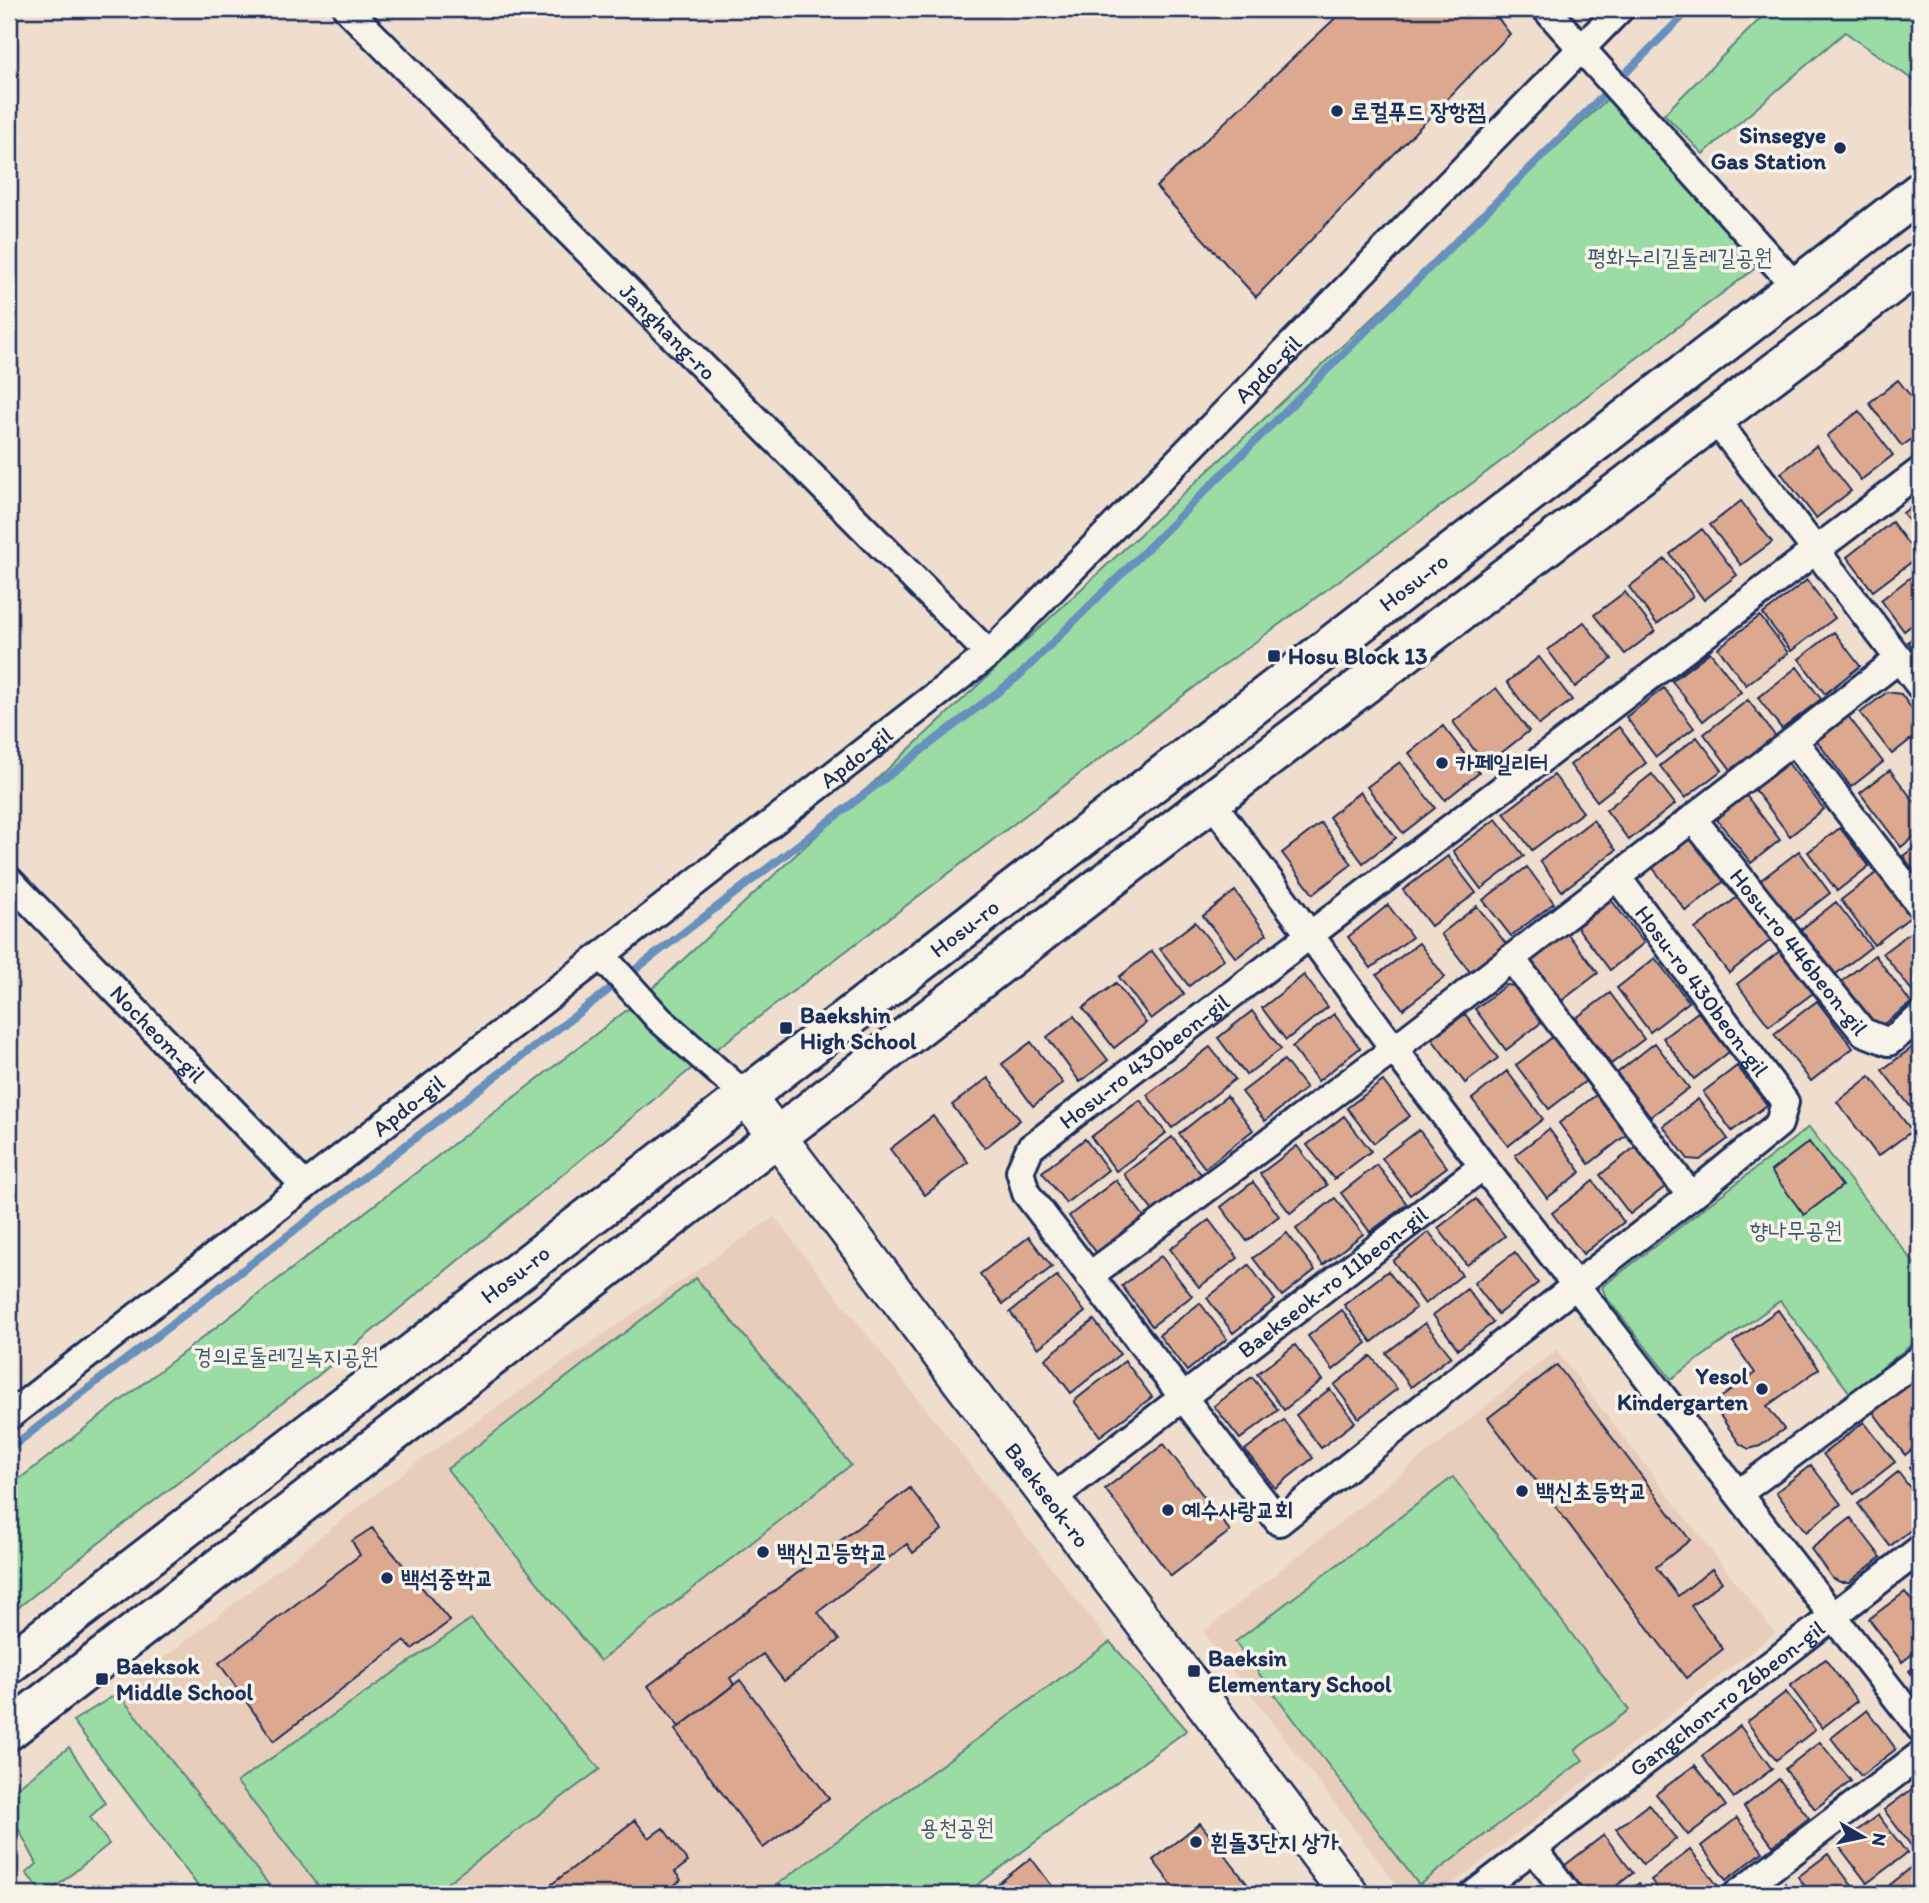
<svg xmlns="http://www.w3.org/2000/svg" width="1929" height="1903" font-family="Itim,'Poor Story',sans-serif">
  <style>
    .built { fill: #e9cdbb }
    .green { fill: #9bdba4; stroke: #5b8581; stroke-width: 2 }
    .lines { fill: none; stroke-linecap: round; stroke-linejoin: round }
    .stream { stroke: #6890bc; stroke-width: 8 }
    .building { fill: #dca990; stroke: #1b2f5e; stroke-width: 2 }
    .minor-casing { stroke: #1b2f5e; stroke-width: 32 }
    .secondary-casing { stroke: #1b2f5e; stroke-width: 42 }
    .primary-casing { stroke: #1b2f5e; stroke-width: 44 }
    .minor { stroke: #f7f3e8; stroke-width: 26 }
    .secondary { stroke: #f7f3e8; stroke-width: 37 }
    .primary { stroke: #f7f3e8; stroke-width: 38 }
    .poi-dot { fill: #1b2f5e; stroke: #f7f3e8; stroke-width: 2.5 }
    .labels { text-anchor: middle; stroke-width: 7; stroke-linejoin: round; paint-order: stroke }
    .poi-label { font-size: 23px; font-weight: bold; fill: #1b2f5e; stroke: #f7f3e8; text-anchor: start }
    .park-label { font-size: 23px; fill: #3b5a70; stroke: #f7f3e8 }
    .street-label { font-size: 23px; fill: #1b2f5e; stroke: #f7f3e8 }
  </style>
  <rect width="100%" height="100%" fill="#efddce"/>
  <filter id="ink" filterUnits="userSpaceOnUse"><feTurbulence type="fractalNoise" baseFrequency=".0143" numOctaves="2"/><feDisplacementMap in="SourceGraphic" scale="14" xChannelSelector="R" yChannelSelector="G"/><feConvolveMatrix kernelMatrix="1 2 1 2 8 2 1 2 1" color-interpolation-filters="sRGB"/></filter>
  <g filter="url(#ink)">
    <!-- built -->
    <path class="built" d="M774 1217 1110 1642 764 1894H276L118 1693 416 1463Z
      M1556 1350 1775 1633 1440 1894H1404L1203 1632Z"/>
    <!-- green -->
    <path class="green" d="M1770 9H1920V85L1845 32 1703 154 1664 114Z
      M1616 91 1758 266 1471 484 1217 670 706 1057 644 996Z
      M636 1003 697 1064 315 1378 99 1543 9 1615V1487Z
      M1809 1127 1920 1271V1338L1850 1393 1780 1301 1671 1379 1606 1297 1602 1287Z
      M696 1278 851 1465 600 1661 447 1469Z
      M1453 1477 1629 1710 1575 1750 1583 1760 1419 1885 1235 1642Z
      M471 1619 600 1769 432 1894H325L237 1782Z
      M1110 1642 1187 1730 965 1894H764Z
      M118 1693 276 1894H204L73 1721Z
      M69 1747 105 1803 90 1817 109 1844 47 1894H43L26 1873 37 1864 9 1811V1794Z"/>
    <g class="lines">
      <!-- stream -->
      <path class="stream" d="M9 1449 1020 675 1690 9"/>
    </g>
    <!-- building -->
    <path class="building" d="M1345 9H1491L1510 34 1256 297 1156 187Z
      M1898 380 1920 408V433L1902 446 1869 403Z
      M1859 411 1893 455 1861 480 1827 436Z
      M1816 446 1851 491 1816 518 1781 473Z
      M1920 500V536L1903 513Z
      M1741 501 1772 542 1741 565 1710 525Z
      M1892 522 1918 557 1873 591 1847 557Z
      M1702 529 1737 575 1704 600 1670 554Z
      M1665 559 1693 596 1657 624 1629 587Z
      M1920 570V619L1904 631 1881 600Z
      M1807 580 1835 618 1791 651 1763 614Z
      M1625 592 1655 631 1625 654 1594 615Z
      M1760 616 1788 653 1746 685 1718 648Z
      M1584 622 1612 659 1575 687 1548 650Z
      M1834 632 1860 666 1825 694 1799 659Z
      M1920 632V658L1908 642Z
      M1710 652 1741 692 1703 721 1672 681Z
      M1539 657 1572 700 1539 725 1507 682Z
      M1797 667 1821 699 1782 729 1758 698Z
      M1496 688 1529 731 1486 765 1453 722Z
      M1664 688 1694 728 1656 757 1626 717Z
      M1887 692 1901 694 1920 720V732L1892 754 1860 713Z
      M1748 700 1776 737 1732 771 1704 734Z
      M1848 716 1883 762 1851 787 1817 741Z
      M1443 726 1479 773 1445 800 1409 753Z
      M1619 727 1646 763 1597 801 1570 765Z
      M1697 737 1722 770 1685 798 1660 766Z
      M1400 762 1435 808 1403 833 1367 787Z
      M1788 763 1824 809 1790 836 1754 789Z
      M1890 770 1920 809V832L1901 847 1860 793Z
      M1652 774 1675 804 1629 840 1606 810Z
      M1554 775 1583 812 1532 850 1504 813Z
      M1360 792 1396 838 1363 863 1329 817Z
      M1745 794 1780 840 1751 863 1715 817Z
      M1496 819 1524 856 1481 889 1453 851Z
      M1593 820 1616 850 1562 891 1540 861Z
      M1321 823 1352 864 1313 894 1282 853Z
      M1840 828 1869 866 1837 891 1808 852Z
      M1691 831 1727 879 1686 911 1649 863Z
      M1920 843V879L1903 856Z
      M1799 851 1830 893 1789 925 1757 883Z
      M1448 856 1476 893 1431 926 1403 890Z
      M1527 867 1554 903 1511 936 1483 900Z
      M1880 870 1914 914 1874 945 1841 900Z
      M1235 891 1267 934 1236 958 1203 916Z
      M1739 896 1772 939 1729 973 1695 929Z
      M1612 901 1644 943 1610 970 1577 927Z
      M1836 902 1871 947 1832 977 1798 932Z
      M1388 905 1412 937 1371 968 1348 937Z
      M1477 906 1506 944 1470 972 1441 934Z
      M1195 922 1224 959 1189 986 1160 949Z
      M1919 926 1920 999 1919 1000 1883 953Z
      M1567 933 1598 973 1560 1002 1529 962Z
      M1419 943 1445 977 1403 1009 1377 975Z
      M1152 951 1184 994 1151 1019 1119 977Z
      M1780 951 1813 993 1769 1026 1737 984Z
      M1875 955 1911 1003 1876 1030 1840 983Z
      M1655 958 1689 1002 1650 1032 1617 988Z
      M1304 975 1328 1007 1286 1040 1262 1008Z
      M1116 983 1146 1023 1114 1048 1083 1008Z
      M1506 985 1515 986 1542 1022 1506 1050 1475 1009Z
      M1610 993 1644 1039 1611 1064 1576 1018Z
      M1817 1001 1853 1048 1811 1081 1774 1034Z
      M1252 1011 1281 1049 1246 1075 1218 1038Z
      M1698 1012 1729 1052 1694 1079 1663 1038Z
      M1334 1014 1360 1048 1318 1081 1292 1047Z
      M1465 1014 1498 1058 1465 1083 1432 1039Z
      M1074 1016 1108 1060 1080 1082 1047 1037Z
      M1554 1036 1587 1080 1549 1109 1516 1065Z
      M1031 1042 1063 1083 1033 1106 1002 1064Z
      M1655 1043 1689 1088 1650 1117 1617 1073Z
      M1917 1044 1920 1048V1119L1882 1070Z
      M1210 1047 1235 1079 1172 1128 1147 1095Z
      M1284 1060 1306 1088 1265 1121 1242 1092Z
      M1737 1066 1767 1105 1732 1131 1703 1092Z
      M1507 1071 1543 1119 1508 1146 1472 1099Z
      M1870 1076 1912 1131 1878 1156 1837 1102Z
      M988 1078 1020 1120 985 1148 952 1105Z
      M1383 1081 1410 1116 1374 1143 1347 1108Z
      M1600 1092 1630 1132 1589 1164 1559 1123Z
      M1227 1096 1253 1130 1205 1168 1179 1134Z
      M1698 1099 1728 1139 1700 1160 1688 1159 1663 1126Z
      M1140 1100 1166 1133 1116 1171 1091 1137Z
      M933 1116 968 1162 925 1195 890 1149Z
      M1344 1116 1371 1151 1334 1179 1307 1145Z
      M1549 1129 1581 1172 1547 1198 1515 1155Z
      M1419 1130 1447 1167 1410 1195 1382 1158Z
      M1172 1137 1201 1174 1153 1211 1124 1174Z
      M1085 1139 1108 1170 1066 1203 1042 1172Z
      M1809 1142 1842 1186 1804 1215 1771 1171Z
      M1640 1143 1670 1183 1630 1214 1600 1175Z
      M1297 1146 1327 1185 1290 1213 1260 1174Z
      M1377 1165 1407 1204 1370 1232 1341 1193Z
      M1116 1180 1146 1219 1099 1256 1069 1216Z
      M1593 1181 1624 1222 1583 1254 1552 1213Z
      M1253 1182 1279 1216 1247 1241 1221 1207Z
      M1335 1198 1363 1234 1323 1265 1296 1229Z
      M1476 1199 1505 1236 1467 1265 1438 1228Z
      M1209 1220 1238 1258 1199 1287 1170 1249Z
      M1429 1232 1462 1275 1425 1304 1393 1261Z
      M1287 1233 1315 1270 1282 1296 1253 1258Z
      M1029 1237 1052 1267 1003 1304 980 1274Z
      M1515 1252 1538 1283 1498 1314 1474 1283Z
      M1161 1256 1192 1296 1152 1326 1122 1286Z
      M1249 1265 1275 1300 1233 1333 1207 1298Z
      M1388 1271 1416 1308 1372 1342 1344 1305Z
      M1057 1276 1085 1312 1038 1348 1010 1312Z
      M1467 1289 1493 1323 1458 1349 1433 1315Z
      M1200 1303 1227 1339 1187 1371 1159 1335Z
      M1342 1310 1367 1343 1333 1370 1308 1336Z
      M1778 1310 1819 1369 1767 1406 1784 1429 1760 1446 1749 1449 1740 1444 1712 1404 1755 1373 1733 1342Z
      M1094 1320 1120 1354 1071 1393 1045 1359Z
      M1425 1323 1451 1356 1411 1387 1386 1353Z
      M1295 1345 1322 1380 1284 1410 1257 1374Z
      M1371 1356 1397 1389 1359 1418 1334 1385Z
      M1125 1361 1152 1397 1100 1436 1074 1401Z
      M1557 1365 1690 1540 1656 1567 1678 1596 1712 1569 1722 1582 1691 1606 1723 1649 1686 1678 1488 1418Z
      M1252 1377 1278 1410 1240 1439 1214 1406Z
      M1910 1383 1920 1396V1443L1905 1455 1873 1412Z
      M1330 1389 1355 1422 1321 1448 1296 1415Z
      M1284 1420 1313 1458 1275 1488 1245 1450Z
      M1864 1422 1895 1462 1854 1494 1823 1454Z
      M1164 1444 1230 1531 1171 1576 1105 1489Z
      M1920 1459V1483L1909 1468Z
      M1811 1465 1841 1504 1806 1532 1776 1492Z
      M1898 1472 1920 1501V1523L1890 1546 1858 1504Z
      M910 1488 942 1530 913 1553 907 1544 818 1612 839 1640 784 1681 763 1654 730 1678 734 1685 679 1727 648 1686Z
      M1851 1518 1881 1557 1849 1582H1840L1832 1578 1811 1549Z
      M372 1528 450 1621 412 1649 404 1641 274 1741 219 1663 360 1555 352 1541Z
      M1905 1592 1920 1612V1648L1902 1662 1869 1619Z
      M1825 1659 1857 1701 1822 1728 1790 1686Z
      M1920 1662V1686L1909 1671Z
      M740 1680 829 1798 763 1848 675 1730Z
      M1786 1692 1815 1730 1776 1760 1747 1722Z
      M1867 1710 1896 1749 1861 1776 1831 1738Z
      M1740 1726 1772 1769 1734 1798 1702 1756Z
      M1820 1742 1851 1781 1815 1809 1785 1769Z
      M1695 1765 1726 1806 1688 1835 1656 1794Z
      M1779 1779 1809 1818 1773 1846 1744 1807Z
      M1920 1783V1842L1913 1848 1884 1810Z
      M1649 1804 1676 1839 1643 1864 1616 1829Z
      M1878 1815 1907 1853 1867 1883 1838 1845Z
      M1737 1818 1763 1852 1726 1880 1701 1846Z
      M635 1820 649 1838 663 1828 688 1862 675 1872 681 1880 662 1894H539Z
      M1200 1823 1255 1894H1179L1153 1860Z
      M1604 1835 1633 1873 1606 1894H1585L1564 1866Z
      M1690 1850 1718 1886 1708 1894H1662L1651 1880Z
      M1828 1854 1856 1891 1852 1894H1811L1798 1877Z
      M1031 1858 1058 1894H985Z
      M1913 1866 1920 1876V1894H1879Z
      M1639 1883 1648 1894H1624Z
      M1785 1883 1794 1894H1770Z"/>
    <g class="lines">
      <!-- minor casing -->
      <g class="minor-casing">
        <g id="minor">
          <path id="s1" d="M347 9 989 654"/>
          <path d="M1546 9 1796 287"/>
          <path d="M1714 418 1920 686"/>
          <path d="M1794 741 1920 905"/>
          <path d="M1211 801 1394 1049 1483 1166 1920 1728"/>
          <path id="s2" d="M1693 819 1863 1032 1889 1042 1920 1017"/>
          <path id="s3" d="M1617 877 1785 1102 1779 1124 1691 1196 1576 1285 1279 1522 1026 1193 1020 1171 1030 1148 1920 471"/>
          <path id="s4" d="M9 880 305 1186"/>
          <path d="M600 957 613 968 659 1019 746 1096"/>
          <path d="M1511 958 1691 1196"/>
          <path d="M1089 1276 1394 1049 1899 659"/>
          <path id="s5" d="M9 1416 989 654 1620 9"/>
          <path d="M1739 1493 1920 1359"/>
          <path id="s6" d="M1050 1500 1483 1166"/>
          <path d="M1534 1849 1568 1894"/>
          <path id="s7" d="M1474 1894 1920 1549"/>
          <path d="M1737 1894 1920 1755"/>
        </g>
      </g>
      <!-- secondary casing -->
      <g class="secondary-casing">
        <g id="secondary">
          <path id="s8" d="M746 1096 1349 1894"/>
        </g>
      </g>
      <!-- primary casing -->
      <g class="primary-casing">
        <g id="primary">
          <path id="s9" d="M9 1664 1920 192"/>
          <path d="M9 1730 1211 801 1920 262"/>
        </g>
      </g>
      <!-- minor -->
      <use href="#minor" class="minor"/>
      <!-- secondary -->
      <use href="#secondary" class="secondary"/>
      <!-- primary -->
      <use href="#primary" class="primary"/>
    </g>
  </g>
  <!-- markers -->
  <g class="poi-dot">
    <circle cx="1337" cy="111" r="7"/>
    <circle cx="1840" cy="148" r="7"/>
    <rect x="1267" y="649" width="14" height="14" rx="3.5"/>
    <circle cx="1442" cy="763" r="7"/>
    <rect x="779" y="1021" width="14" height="14" rx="3.5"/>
    <circle cx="1762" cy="1389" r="7"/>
    <circle cx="1522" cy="1491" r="7"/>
    <circle cx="1168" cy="1510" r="7"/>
    <circle cx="763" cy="1552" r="7"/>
    <circle cx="387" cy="1578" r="7"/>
    <rect x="1187" y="1664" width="14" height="14" rx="3.5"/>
    <rect x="95" y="1672" width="14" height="14" rx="3.5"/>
    <circle cx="1196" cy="1842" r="7"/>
  </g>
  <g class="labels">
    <!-- poi labels -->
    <g class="poi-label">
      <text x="1351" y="119">로컬푸드 장항점</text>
      <text x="1826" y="143" text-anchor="end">Sinsegye<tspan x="1826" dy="26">Gas Station</tspan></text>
      <text x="1288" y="664">Hosu Block 13</text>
      <text x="1456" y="771">카페일리터</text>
      <text x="800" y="1023">Baekshin<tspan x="800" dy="26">High School</tspan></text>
      <text x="1748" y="1384" text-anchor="end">Yesol<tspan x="1748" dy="26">Kindergarten</tspan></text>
      <text x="1536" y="1499">백신초등학교</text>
      <text x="1182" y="1518">예수사랑교회</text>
      <text x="777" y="1560">백신고등학교</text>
      <text x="401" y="1586">백석중학교</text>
      <text x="1208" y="1666">Baeksin<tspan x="1208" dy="26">Elementary School</tspan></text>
      <text x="116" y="1674">Baeksok<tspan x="116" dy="26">Middle School</tspan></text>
      <text x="1210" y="1850">흰돌3단지 상가</text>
    </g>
    <!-- park labels -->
    <g class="park-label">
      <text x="1680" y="265">평화누리길둘레길공원</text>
      <text x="1796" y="1238">향나무공원</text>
      <text x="286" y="1364">경의로둘레길녹지공원</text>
      <text x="957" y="1835">용천공원</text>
    </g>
    <!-- street labels -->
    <g class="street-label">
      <text dy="8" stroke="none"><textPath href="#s1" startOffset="455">Janghang-ro</textPath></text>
      <text dy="8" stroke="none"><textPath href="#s5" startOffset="1640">Apdo-gil</textPath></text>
      <text dy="8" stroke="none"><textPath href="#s9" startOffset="1773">Hosu-ro</textPath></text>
      <text dy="8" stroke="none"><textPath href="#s5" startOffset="1073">Apdo-gil</textPath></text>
      <text dy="8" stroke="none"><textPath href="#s9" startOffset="1206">Hosu-ro</textPath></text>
      <text dy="8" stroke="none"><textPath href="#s2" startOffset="170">Hosu-ro 446beon-gil</textPath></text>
      <text dy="8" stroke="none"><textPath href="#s3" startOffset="142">Hosu-ro 430beon-gil</textPath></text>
      <text dy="8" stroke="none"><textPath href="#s4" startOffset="214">Nocheom-gil</textPath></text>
      <text dy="8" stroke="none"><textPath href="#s3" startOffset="1549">Hosu-ro 430beon-gil</textPath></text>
      <text dy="8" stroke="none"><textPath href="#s5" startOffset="506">Apdo-gil</textPath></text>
      <text dy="8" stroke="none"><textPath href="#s9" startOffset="639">Hosu-ro</textPath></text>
      <text dy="8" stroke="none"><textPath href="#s6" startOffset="357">Baekseok-ro 11beon-gil</textPath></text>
      <text dy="8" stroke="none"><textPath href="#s8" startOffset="500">Baekseok-ro</textPath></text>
      <text dy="8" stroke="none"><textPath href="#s7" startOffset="320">Gangchon-ro 26beon-gil</textPath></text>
    </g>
  </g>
  <!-- margin -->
  <rect width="1929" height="1903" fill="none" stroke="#f7f3e8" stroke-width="35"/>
  <rect x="18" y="18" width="1894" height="1868" fill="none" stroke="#1b2f5e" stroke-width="2.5" filter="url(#ink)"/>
  <!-- north arrow -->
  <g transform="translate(1863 1837) rotate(99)" stroke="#f7f3e8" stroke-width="5" paint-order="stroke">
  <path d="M0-5L12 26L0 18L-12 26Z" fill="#1b2f5e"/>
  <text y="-10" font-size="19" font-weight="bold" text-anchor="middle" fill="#1b2f5e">N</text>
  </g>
</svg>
